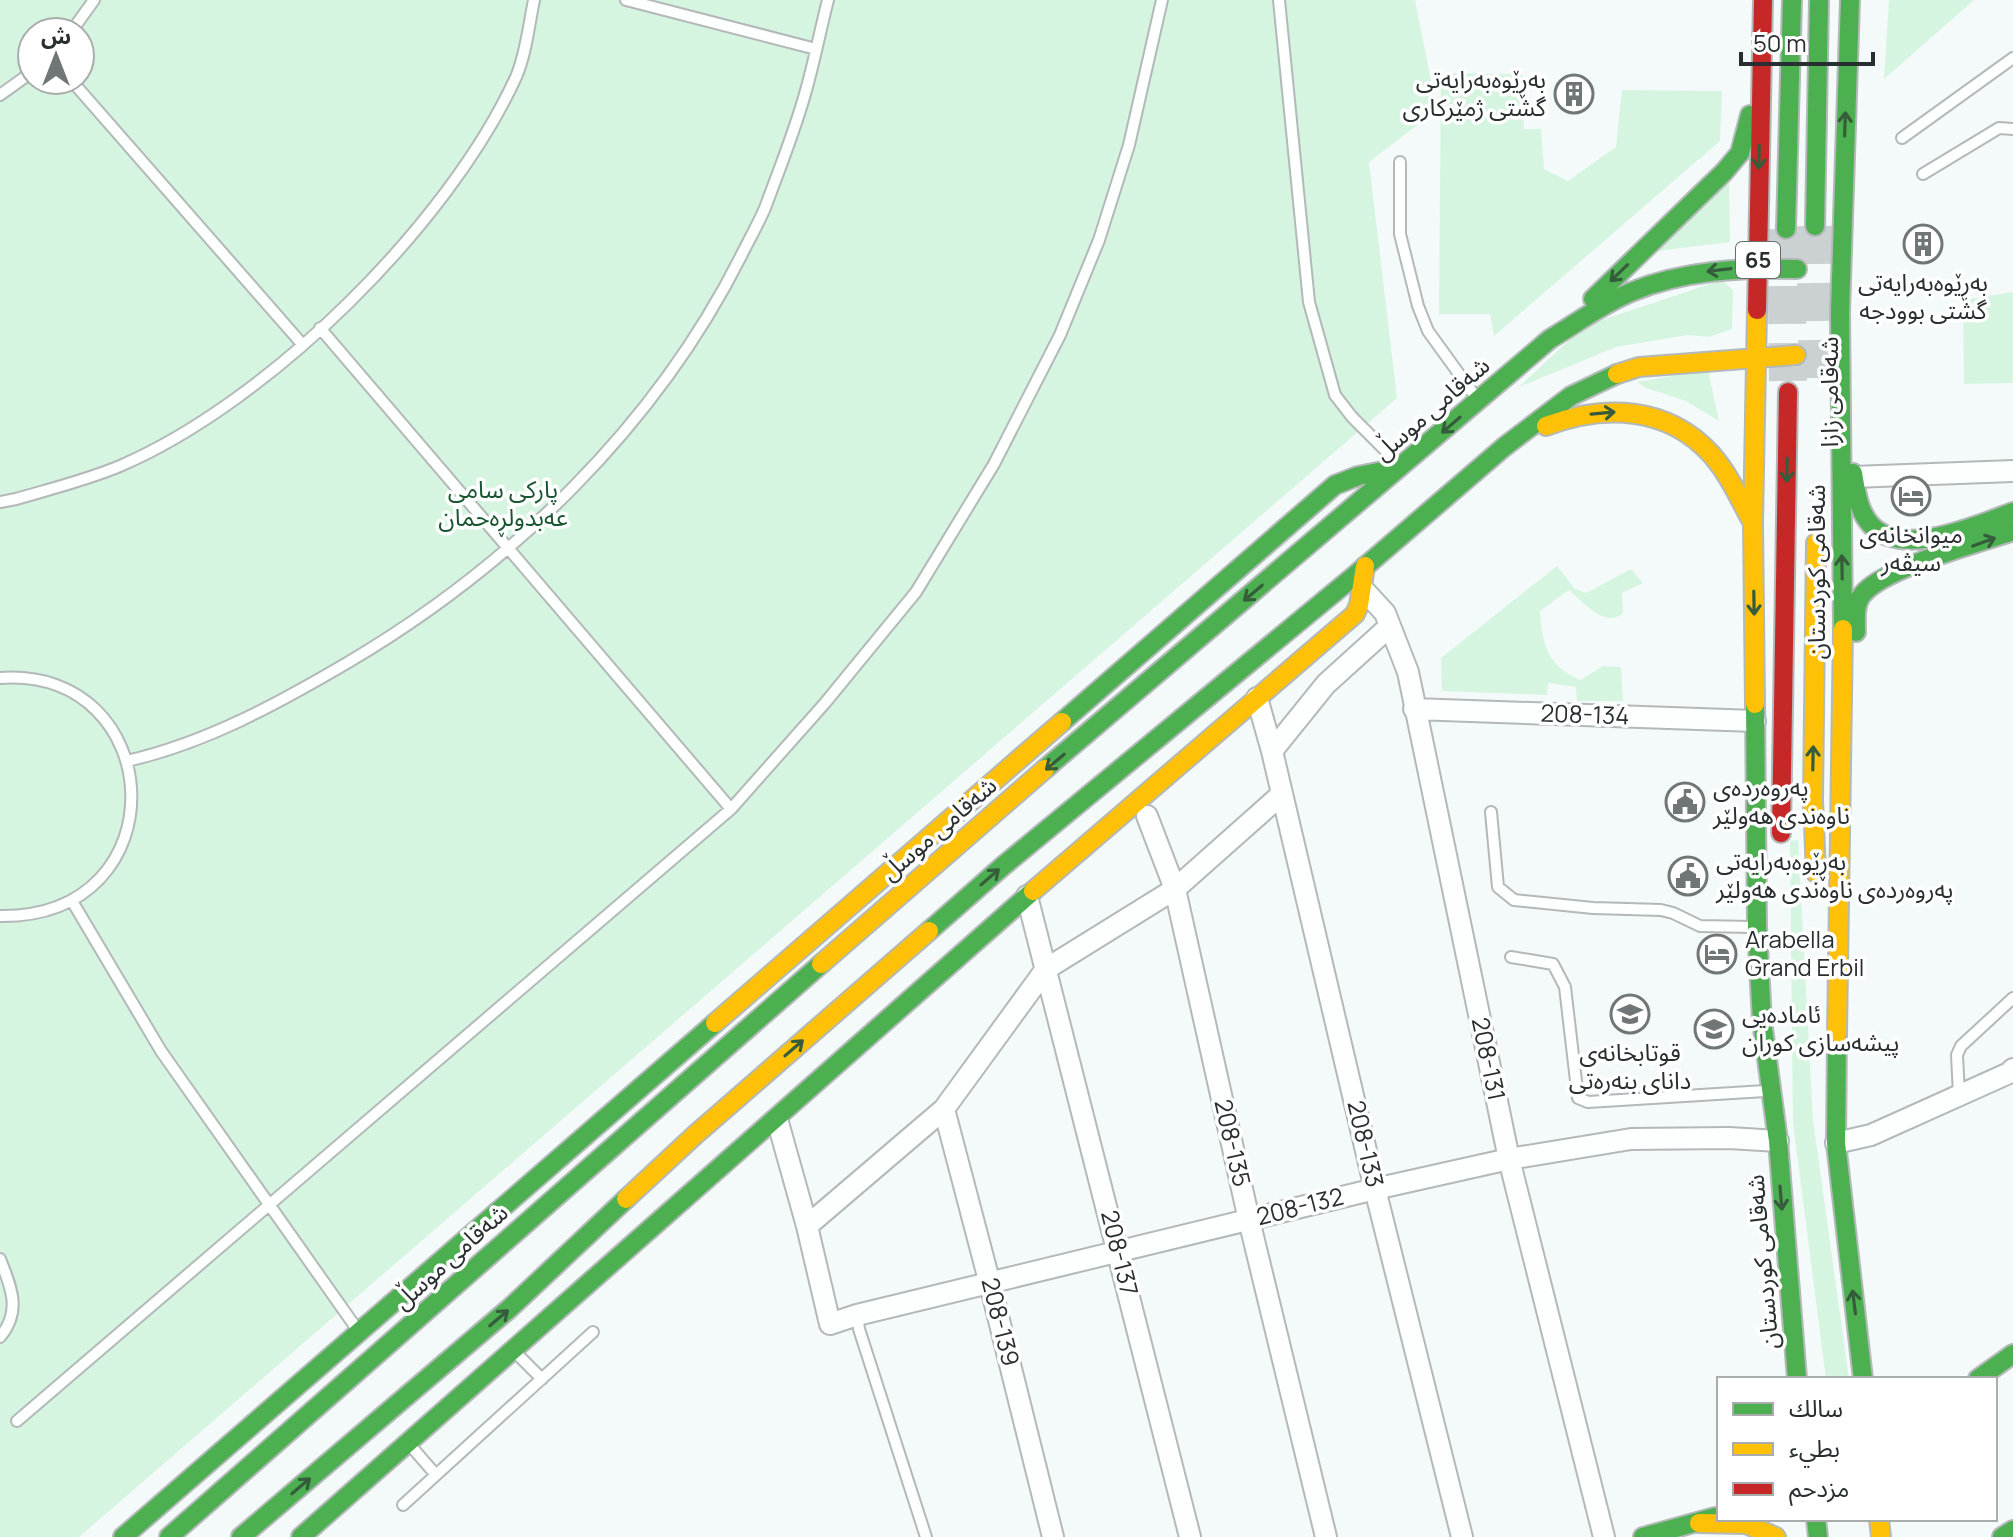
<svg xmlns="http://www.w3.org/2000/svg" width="2013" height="1537" font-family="Manrope,'Noto Sans Arabic',sans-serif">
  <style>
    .green { fill: #d5f5e0; fill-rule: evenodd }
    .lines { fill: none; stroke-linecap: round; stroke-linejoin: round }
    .highway-tunnel { stroke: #cbd1d2; stroke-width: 38; stroke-dasharray: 38 19; stroke-linecap: butt }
    .lane-casing { stroke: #b3b8b9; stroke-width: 14 }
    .street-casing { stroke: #b3b8b9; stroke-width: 24 }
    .fast-casing { stroke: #b3b8b9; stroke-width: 22 }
    .slow-casing { stroke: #b3b8b9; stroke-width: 22 }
    .jam-casing { stroke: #b3b8b9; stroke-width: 22 }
    .lane { stroke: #fdfefe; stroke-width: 10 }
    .street { stroke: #fdfefe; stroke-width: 20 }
    .fast { stroke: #4caf50; stroke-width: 18 }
    .slow { stroke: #ffc107; stroke-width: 18 }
    .jam { stroke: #c62828; stroke-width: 18 }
    .oneway { stroke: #355c3b }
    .labels { text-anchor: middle; stroke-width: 7; stroke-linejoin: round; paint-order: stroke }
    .shield { fill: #fff; stroke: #696d6e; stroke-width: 2 }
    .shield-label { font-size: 22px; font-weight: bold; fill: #292f30 }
    .poi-label { font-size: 24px; fill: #292f30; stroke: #fff; text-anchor: start }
    .street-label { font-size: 24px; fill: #292f30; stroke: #fff }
    .park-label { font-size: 24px; fill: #185531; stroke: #fff }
  </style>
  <rect width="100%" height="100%" fill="#f4fafa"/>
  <!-- green -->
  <path class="green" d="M0 0H1415L1433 91 1434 112 1369 162 1397 398 79 1537H0ZM32 32H80V80H32Z
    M1889 0H1974L1884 79Z
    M1441 73 1522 74 1524 129H1541L1544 169 1568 181 1616 147 1622 90 1722 91 1720 141 1494 336 1490 314H1439Z
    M1729 181 1730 242 1649 252Z
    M1722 280 1733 290 1732 329 1709 337 1688 335 1616 347 1519 387 1584 326Z
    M2013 292V383L1964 384 1963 300Z
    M1708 370 1719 421 1686 401 1646 388 1637 382Z
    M1557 566 1575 589 1586 593 1631 569 1643 583 1622 593 1623 613C1605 629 1583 602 1569 590L1540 611C1542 643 1547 666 1580 680L1603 666 1621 667 1623 701H1577L1576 687 1548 683 1547 695 1442 691 1441 658Z
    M1798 840 1813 1120 1849 1379H1826L1793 1123 1790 841Z"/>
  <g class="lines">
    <!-- highway-tunnel -->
    <path class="highway-tunnel" d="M1815 226 1818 391
      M1786 229 1788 386"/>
    <!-- lane casing -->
    <g class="lane-casing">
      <path id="lane" d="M626 0 816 49
        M1279 0 1309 302 1335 395 1352 417 1396 461
        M71 32 94 0
        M71 80 302 344
        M0 95 32 72
        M1902 138 2013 58
        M1400 162V234L1418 306 1428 331 1475 396
        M1923 174 1999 128 2013 129
        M320 328 731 809
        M0 502 16 499C50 489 87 480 120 466 269 402 449 224 516 77 526 54 529 24 534 0
        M0 678C168 666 182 918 0 916
        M127 761C206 743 277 704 347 663 510 567 655 427 741 256 749 240 758 224 765 208 779 170 794 133 805 94 814 63 820 31 828 0
        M1491 812 1498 887 1514 900 1593 908 1661 910 1673 913 1700 926 1752 927
        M72 901 161 1051 359 1332
        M1511 957 1553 964 1565 987 1578 1098 1588 1102 1765 1091
        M1959 1095 1957 1055 1961 1046 2013 998
        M0 1259C11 1287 22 1311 0 1337
        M857 1315 859 1329 926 1537
        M515 1352 542 1379
        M17 1421 731 809 825 703 916 592 994 464 1060 335 1099 240 1129 145 1162 0
        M410 1445 436 1475
        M403 1505 593 1332"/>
    </g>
    <!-- street casing -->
    <g class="street-casing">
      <path id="street" d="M1853 477 2013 471
        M1362 588 1385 613 1408 672 1509 1159 1604 1537
        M1257 698 1272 751 1375 1189 1462 1537
        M1414 709 1755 721
        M1272 751 1326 684 1390 626
        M1282 794 1175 889 1046 969 944 1109 807 1226 830 1324 857 1315 1375 1189 1509 1159 1631 1139 1729 1138 1778 1141
        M1147 816 1175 889 1249 1220 1326 1537
        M1027 896 1190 1537
        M944 1109 990 1284 1053 1537
        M777 1119 807 1226
        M1836 1143 1871 1135 2009 1073 2013 1069"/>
    </g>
    <!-- fast casing -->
    <g class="fast-casing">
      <path id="fast" d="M1815 226 1819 0
        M1786 229 1792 0
        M1593 299 1724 172 1740 153 1750 115
        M1853 473C1856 491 1858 511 1871 525 1902 559 1978 525 2013 512
        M1843 629 1840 312 1850 0
        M1856 632C1856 620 1854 605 1862 595 1882 568 1979 543 2013 531
        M1755 704 1757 927 1762 1021 1778 1141 1797 1379
        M1062 722 1335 485 1358 476 1398 468
        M1045 769 1550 339C1577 323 1602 304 1631 292 1684 270 1740 268 1797 269
        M929 931 1003 866 1353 577 1504 447 1571 396 1617 374
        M1837 1035 1836 1143 1863 1379
        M1978 1379 2013 1354
        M1816 1519 1818 1537
        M123 1537 715 1023
        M169 1537 821 964
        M241 1537 510 1308 626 1199
        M301 1537 1033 891
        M1643 1537 1715 1517
        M2002 1537 2013 1530"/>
    </g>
    <!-- slow casing -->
    <g class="slow-casing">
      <path id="slow" d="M1617 374 1639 367 1796 355
        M1546 426C1604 404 1667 406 1711 454 1729 474 1740 500 1753 523
        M1816 543 1813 800 1816 873
        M1755 704 1753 523 1757 310
        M1033 891 1355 614 1359 605 1365 566
        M821 964 1045 769
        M715 1023 1062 722
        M1837 1035 1843 629
        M626 1199 695 1135 929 931
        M1879 1519 1881 1537
        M1699 1523 1746 1524 1776 1537"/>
    </g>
    <!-- jam casing -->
    <g class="jam-casing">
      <path id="jam" d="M1757 310 1763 0
        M1781 833 1788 392"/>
    </g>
    <!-- lane -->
    <use href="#lane" class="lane"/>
    <!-- street -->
    <use href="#street" class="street"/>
    <!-- fast -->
    <use href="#fast" class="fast"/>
    <!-- slow -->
    <use href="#slow" class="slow"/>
    <!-- jam -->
    <use href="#jam" class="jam"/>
  </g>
  <!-- one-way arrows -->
  <defs><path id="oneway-shaft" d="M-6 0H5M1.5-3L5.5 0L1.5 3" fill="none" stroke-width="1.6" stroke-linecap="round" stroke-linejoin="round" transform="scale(2)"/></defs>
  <g class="oneway">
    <use href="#oneway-shaft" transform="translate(1845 124) rotate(-88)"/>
    <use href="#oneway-shaft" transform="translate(1759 157) rotate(91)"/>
    <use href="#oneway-shaft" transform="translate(1719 270) rotate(173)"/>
    <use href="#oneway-shaft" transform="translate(1619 273) rotate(136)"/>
    <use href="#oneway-shaft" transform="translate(1603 413) rotate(-5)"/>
    <use href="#oneway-shaft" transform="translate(1451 425) rotate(139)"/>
    <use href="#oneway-shaft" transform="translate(1787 470) rotate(91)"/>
    <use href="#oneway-shaft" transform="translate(1984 542) rotate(-20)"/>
    <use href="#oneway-shaft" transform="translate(1842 567) rotate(-91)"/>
    <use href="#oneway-shaft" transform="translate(1253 593) rotate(140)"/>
    <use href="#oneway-shaft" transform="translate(1754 603) rotate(89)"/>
    <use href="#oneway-shaft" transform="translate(1813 758) rotate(-89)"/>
    <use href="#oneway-shaft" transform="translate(1055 762) rotate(140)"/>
    <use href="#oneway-shaft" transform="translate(990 877) rotate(-41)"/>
    <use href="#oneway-shaft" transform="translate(794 1048) rotate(-41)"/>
    <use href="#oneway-shaft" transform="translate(1781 1198) rotate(85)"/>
    <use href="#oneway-shaft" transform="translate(1854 1302) rotate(-97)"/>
    <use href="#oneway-shaft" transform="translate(499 1318) rotate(-40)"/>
    <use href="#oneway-shaft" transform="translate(301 1486) rotate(-40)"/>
  </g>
  <!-- icons -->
  <defs>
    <g id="building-ring" transform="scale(2)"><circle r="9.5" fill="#fff" stroke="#707677" stroke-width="1.5"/><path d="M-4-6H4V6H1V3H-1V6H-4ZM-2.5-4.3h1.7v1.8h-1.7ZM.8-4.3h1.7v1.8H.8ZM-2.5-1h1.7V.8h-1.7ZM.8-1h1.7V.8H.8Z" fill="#707677"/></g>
    <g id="hotel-ring" transform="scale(2)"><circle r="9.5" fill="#fff" stroke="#707677" stroke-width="1.5"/><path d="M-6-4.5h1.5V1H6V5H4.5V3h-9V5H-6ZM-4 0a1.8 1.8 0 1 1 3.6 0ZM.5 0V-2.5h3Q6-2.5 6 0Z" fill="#707677"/></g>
    <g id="civic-ring" transform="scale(2)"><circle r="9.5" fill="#fff" stroke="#707677" stroke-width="1.5"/><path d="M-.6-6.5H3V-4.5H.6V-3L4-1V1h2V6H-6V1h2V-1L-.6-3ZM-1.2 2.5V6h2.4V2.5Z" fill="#707677"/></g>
    <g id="school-ring" transform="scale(2)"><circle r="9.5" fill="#fff" stroke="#707677" stroke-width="1.5"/><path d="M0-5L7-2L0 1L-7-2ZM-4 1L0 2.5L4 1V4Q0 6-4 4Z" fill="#707677"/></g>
  </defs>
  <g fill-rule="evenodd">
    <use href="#building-ring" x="1574" y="94"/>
    <use href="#building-ring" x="1923" y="244"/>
    <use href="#hotel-ring" x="1911" y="496"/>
    <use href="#civic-ring" x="1685" y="802"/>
    <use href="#civic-ring" x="1688" y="876"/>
    <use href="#hotel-ring" x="1717" y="954"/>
    <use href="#school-ring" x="1630" y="1014"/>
    <use href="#school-ring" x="1714" y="1029"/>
  </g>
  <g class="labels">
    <!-- shield labels -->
    <rect class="shield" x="1736" y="242" width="44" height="36" rx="6"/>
    <g class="shield-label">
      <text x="1758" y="268">65</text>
    </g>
    <!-- poi labels -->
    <g class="poi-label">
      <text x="1546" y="88" text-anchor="end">بەڕێوەبەرایەتی<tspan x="1546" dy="28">گشتی ژمێركاری</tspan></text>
      <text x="1923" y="291" text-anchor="middle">بەڕێوەبەرایەتی<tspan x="1923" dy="28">گشتی بوودجە</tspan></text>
      <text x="1911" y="543" text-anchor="middle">میوانخانەی<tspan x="1911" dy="28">سیڤەر</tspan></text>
      <text x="1713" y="796">پەروەردەی<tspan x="1713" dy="28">ناوەندی هەولێر</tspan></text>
      <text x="1716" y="870">بەڕێوەبەرایەتی<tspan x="1716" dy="28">پەروەردەی ناوەندی هەولێر</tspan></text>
      <text x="1745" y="948">Arabella<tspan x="1745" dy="28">Grand Erbil</tspan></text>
      <text x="1742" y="1023">ئامادەیی<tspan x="1742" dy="28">پیشەسازی کوران</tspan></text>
      <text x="1630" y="1061" text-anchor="middle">قوتابخانەی<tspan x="1630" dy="28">دانای بنەرەتی</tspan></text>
    </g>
    <!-- street labels -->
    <g class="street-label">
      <text transform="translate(1830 392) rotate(-90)" y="8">شەقامی زازا</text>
      <text transform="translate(1432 409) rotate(-41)" y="8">شەقامی موسڵ</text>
      <text transform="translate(1817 572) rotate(-90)" y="8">شەقامی کوردستان</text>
      <text transform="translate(1585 715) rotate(2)" y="8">208-134</text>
      <text transform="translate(939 829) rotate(-41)" y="8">شەقامی موسڵ</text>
      <text transform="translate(1488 1059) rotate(78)" y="8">208-131</text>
      <text transform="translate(1232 1143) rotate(77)" y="8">208-135</text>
      <text transform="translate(1365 1144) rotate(77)" y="8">208-133</text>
      <text transform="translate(1300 1207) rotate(-14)" y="8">208-132</text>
      <text transform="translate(1119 1253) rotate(76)" y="8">208-137</text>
      <text transform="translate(451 1257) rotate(-42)" y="8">شەقامی موسڵ</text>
      <text transform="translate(1763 1262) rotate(-95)" y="8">شەقامی کوردستان</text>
      <text transform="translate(1000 1322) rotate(76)" y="8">208-139</text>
    </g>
    <!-- park labels -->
    <g class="park-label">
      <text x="503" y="498">پارکی سامی<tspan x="503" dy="28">عەبدولڕەحمان</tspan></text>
    </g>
  </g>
  <!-- legend -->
  <rect x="1717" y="1377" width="280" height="144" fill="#ffffff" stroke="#a9acac" stroke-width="2"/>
  <rect x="1733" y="1403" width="40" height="12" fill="#4caf50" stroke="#a9acac" stroke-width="2"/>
  <text x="1789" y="1417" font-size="24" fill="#292f30">سالك</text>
  <rect x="1733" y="1443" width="40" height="12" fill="#ffc107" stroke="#a9acac" stroke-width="2"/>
  <text x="1789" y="1457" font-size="24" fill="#292f30">بطيء</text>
  <rect x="1733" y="1483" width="40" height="12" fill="#c62828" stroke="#a9acac" stroke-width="2"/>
  <text x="1789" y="1497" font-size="24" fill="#292f30">مزدحم</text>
  <!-- north arrow -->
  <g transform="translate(56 56)"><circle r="38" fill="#ffffff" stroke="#a9acac" stroke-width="2"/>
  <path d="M0-6L14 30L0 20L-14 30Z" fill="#707677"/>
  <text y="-12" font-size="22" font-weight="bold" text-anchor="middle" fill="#292f30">ش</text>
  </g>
  <!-- scale -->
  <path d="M1741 52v12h132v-12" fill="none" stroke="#292f30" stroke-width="4"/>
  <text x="1753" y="52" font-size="24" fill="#292f30" stroke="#ffffff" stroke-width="6" paint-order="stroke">50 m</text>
</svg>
